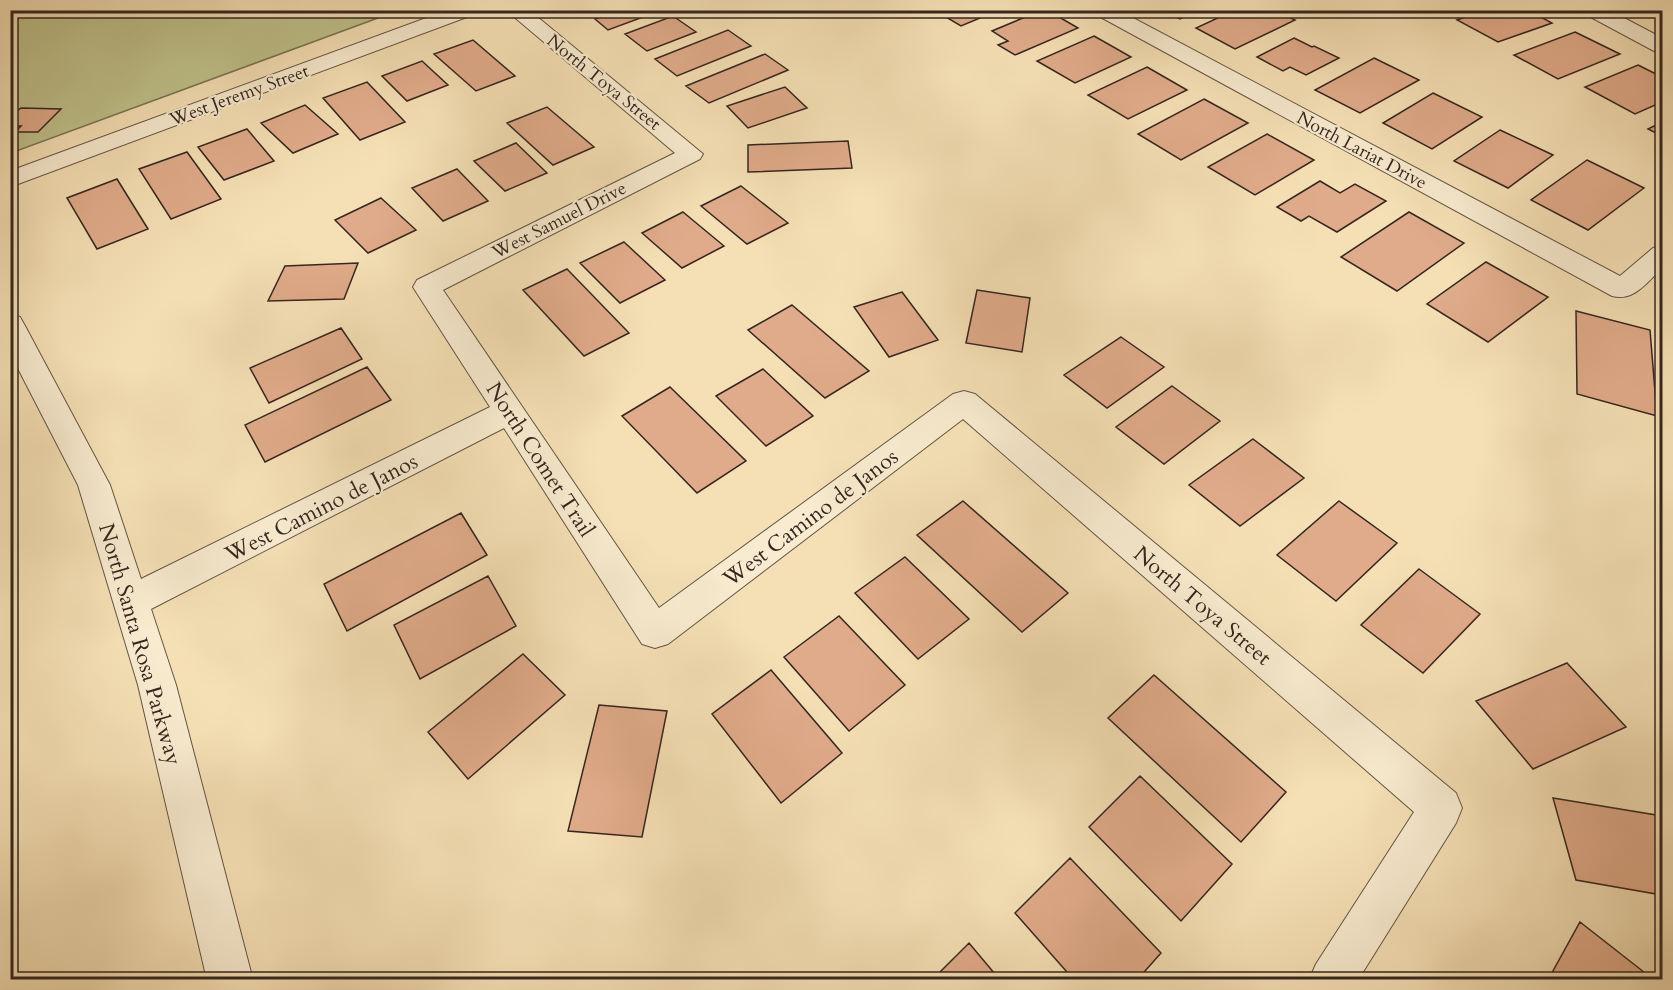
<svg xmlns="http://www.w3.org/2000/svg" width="1673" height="990" font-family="Cardo,serif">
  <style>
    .green { fill: #bfc18b; stroke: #7a7456; stroke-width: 1.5 }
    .building { fill: #e0ab8a; stroke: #352620; stroke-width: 1.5 }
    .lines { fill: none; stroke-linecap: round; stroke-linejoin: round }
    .minor-casing { stroke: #655445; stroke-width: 2 }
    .minor { fill: #f8ebcf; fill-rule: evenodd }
    .labels { text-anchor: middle; stroke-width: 4.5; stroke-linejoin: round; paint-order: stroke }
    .far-street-label { font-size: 18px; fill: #352620; stroke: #f8ebcf }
    .street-label { font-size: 22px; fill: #352620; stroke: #f8ebcf }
  </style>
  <rect width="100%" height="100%" fill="#f5e0b5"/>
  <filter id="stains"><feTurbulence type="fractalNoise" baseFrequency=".00333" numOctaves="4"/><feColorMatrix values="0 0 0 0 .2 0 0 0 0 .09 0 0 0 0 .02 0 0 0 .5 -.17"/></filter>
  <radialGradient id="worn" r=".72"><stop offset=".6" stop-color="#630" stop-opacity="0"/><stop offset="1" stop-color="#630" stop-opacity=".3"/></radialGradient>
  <!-- green -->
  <path class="green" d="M11 11H397L11 153Z"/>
  <!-- building -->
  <path class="building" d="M604 10H662L608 30 595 19 609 14Z
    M934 10H999L961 26Z
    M1042 10H1047L1078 28 1015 55 998 45 1008 41 992 31Z
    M1164 10H1197L1180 19Z
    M1235 10H1275L1295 20 1235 49 1196 28Z
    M1484 10H1528L1552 23 1498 42 1457 20Z
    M1643 10H1662V16L1658 18Z
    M673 16 696 32 647 51 625 34Z
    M728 30 751 46 677 76 655 59Z
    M1575 32 1620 54 1558 79 1514 55Z
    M1094 36 1131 57 1075 83 1037 61Z
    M1294 38 1312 47 1314 46 1339 58 1306 75 1290 67 1283 71 1257 57Z
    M473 40 515 76 476 91 434 54Z
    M765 54 788 70 709 103 686 86Z
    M1374 58 1419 80 1360 113 1315 90Z
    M422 61 448 85 407 101 382 76Z
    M1638 65 1662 77V102L1635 114 1585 87Z
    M1147 67 1187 90 1128 119 1088 95Z
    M367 82 405 122 360 140 323 98Z
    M785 87 807 108 748 128 727 106Z
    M1433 93 1482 117 1432 149 1383 123Z
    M1204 99 1248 123 1181 160 1138 134Z
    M305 105 338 134 293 153 261 123Z
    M547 107 594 147 553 165 507 123Z
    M21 108 61 109 38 132H15L21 126H10V117Z
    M1662 122V136L1648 129Z
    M247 129 274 161 224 180 198 147Z
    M1500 130 1553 155 1508 188 1454 161Z
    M1267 134 1314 160 1255 195 1208 167Z
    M848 141 852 168 748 172V145Z
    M516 143 547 173 505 191 474 161Z
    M187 152 221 199 171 219 139 169Z
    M1587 160 1644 188 1588 230 1531 200Z
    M457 169 488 201 443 221 412 188Z
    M117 179 148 229 97 249 67 198Z
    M1320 181 1340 193 1355 184 1386 201 1337 232 1309 216 1301 221 1277 207Z
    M741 186 788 223 747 244 701 206Z
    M381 198 416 230 368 253 335 220Z
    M683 212 724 246 682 268 642 233Z
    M1409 212 1464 243 1397 291 1341 257Z
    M624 242 665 280 620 303 580 263Z
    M1486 262 1548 297 1488 342 1427 304Z
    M358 263 344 299 268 301 285 266Z
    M567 269 629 333 584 356 523 290Z
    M977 290 1030 298 1022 352 966 343Z
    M902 292 938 340 889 357 854 307Z
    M792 305 869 371 825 398 748 330Z
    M1576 311 1650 330 1657 416 1577 394Z
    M341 328 362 359 269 403 250 368Z
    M1121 337 1164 367 1107 408 1064 375Z
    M367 367 391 400 265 462 245 425Z
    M763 369 813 416 766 446 716 396Z
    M1172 386 1220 421 1164 464 1116 427Z
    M670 387 746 461 697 493 622 416Z
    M1253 439 1304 478 1240 526 1189 485Z
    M963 501 1068 593 1022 632 917 535Z
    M1339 501 1397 543 1336 601 1277 555Z
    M461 513 487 555 347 631 324 584Z
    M905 557 969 619 918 659 855 593Z
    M1419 569 1480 614 1423 673 1361 625Z
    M488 576 516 626 420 679 394 625Z
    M839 616 905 685 849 731 784 657Z
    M523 654 565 695 468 779 428 732Z
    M1567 663 1626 727 1533 769 1476 701Z
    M771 670 842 753 781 803 712 714Z
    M1154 675 1286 792 1241 842 1108 718Z
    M599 705 667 711 642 837 568 831Z
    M1140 776 1232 864 1181 921 1089 827Z
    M1553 798 1662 816V895L1576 880Z
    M1070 858 1161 953 1137 980H1074L1015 913Z
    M1580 922 1654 980H1548Z
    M969 943 1000 980H932Z"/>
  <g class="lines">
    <!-- minor casing -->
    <g class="minor-casing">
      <path id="minor" d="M448 10H478L475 14 10 187V171Z
        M506 10H529L703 154 700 159 443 290 659 608 953 394 964 391 975 394 1456 793 1462 808 1456 823 1358 980H1309L1316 964 1414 812 963 419 668 644 655 648 642 644 504 428 151 609 176 685 253 980H207L138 685 78 485 10 353V314L20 317 24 324 110 485 141 579 490 407 413 287 417 280 675 153Z
        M1092 10H1118L1620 276 1653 248 1662 245V268C1647 282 1634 302 1612 296L1095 14Z
        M1582 10H1609L1662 38V52L1654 51 1585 14Z"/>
    </g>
    <!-- minor -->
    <use href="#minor" class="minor"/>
  </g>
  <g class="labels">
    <!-- far-street labels -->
    <g class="far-street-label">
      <text transform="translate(604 82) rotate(39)" y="6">North Toya Street</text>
      <text transform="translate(239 95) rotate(-20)" y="6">West Jeremy Street</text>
      <text transform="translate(1362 150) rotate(28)" y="6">North Lariat Drive</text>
      <text transform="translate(559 220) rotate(-27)" y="6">West Samuel Drive</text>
    </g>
    <!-- street labels -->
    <g class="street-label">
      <text transform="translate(541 459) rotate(57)" y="8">North Comet Trail</text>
      <text transform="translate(321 507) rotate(-27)" y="8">West Camino de Janos</text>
      <text transform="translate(810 517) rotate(-37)" y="8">West Camino de Janos</text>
      <text transform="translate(1203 605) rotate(40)" y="8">North Toya Street</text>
      <text transform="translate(141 644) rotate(74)" y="8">North Santa Rosa Parkway</text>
    </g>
  </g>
  <!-- margin -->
  <rect width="1673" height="990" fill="none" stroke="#f5e0b5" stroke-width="36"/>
  <rect x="12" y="12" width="1649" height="966" fill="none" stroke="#352620" stroke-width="3"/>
  <rect x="18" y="18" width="1637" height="954" fill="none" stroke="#352620" stroke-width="1.5"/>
  <rect width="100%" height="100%" filter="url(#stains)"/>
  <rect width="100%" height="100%" fill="url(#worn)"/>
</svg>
